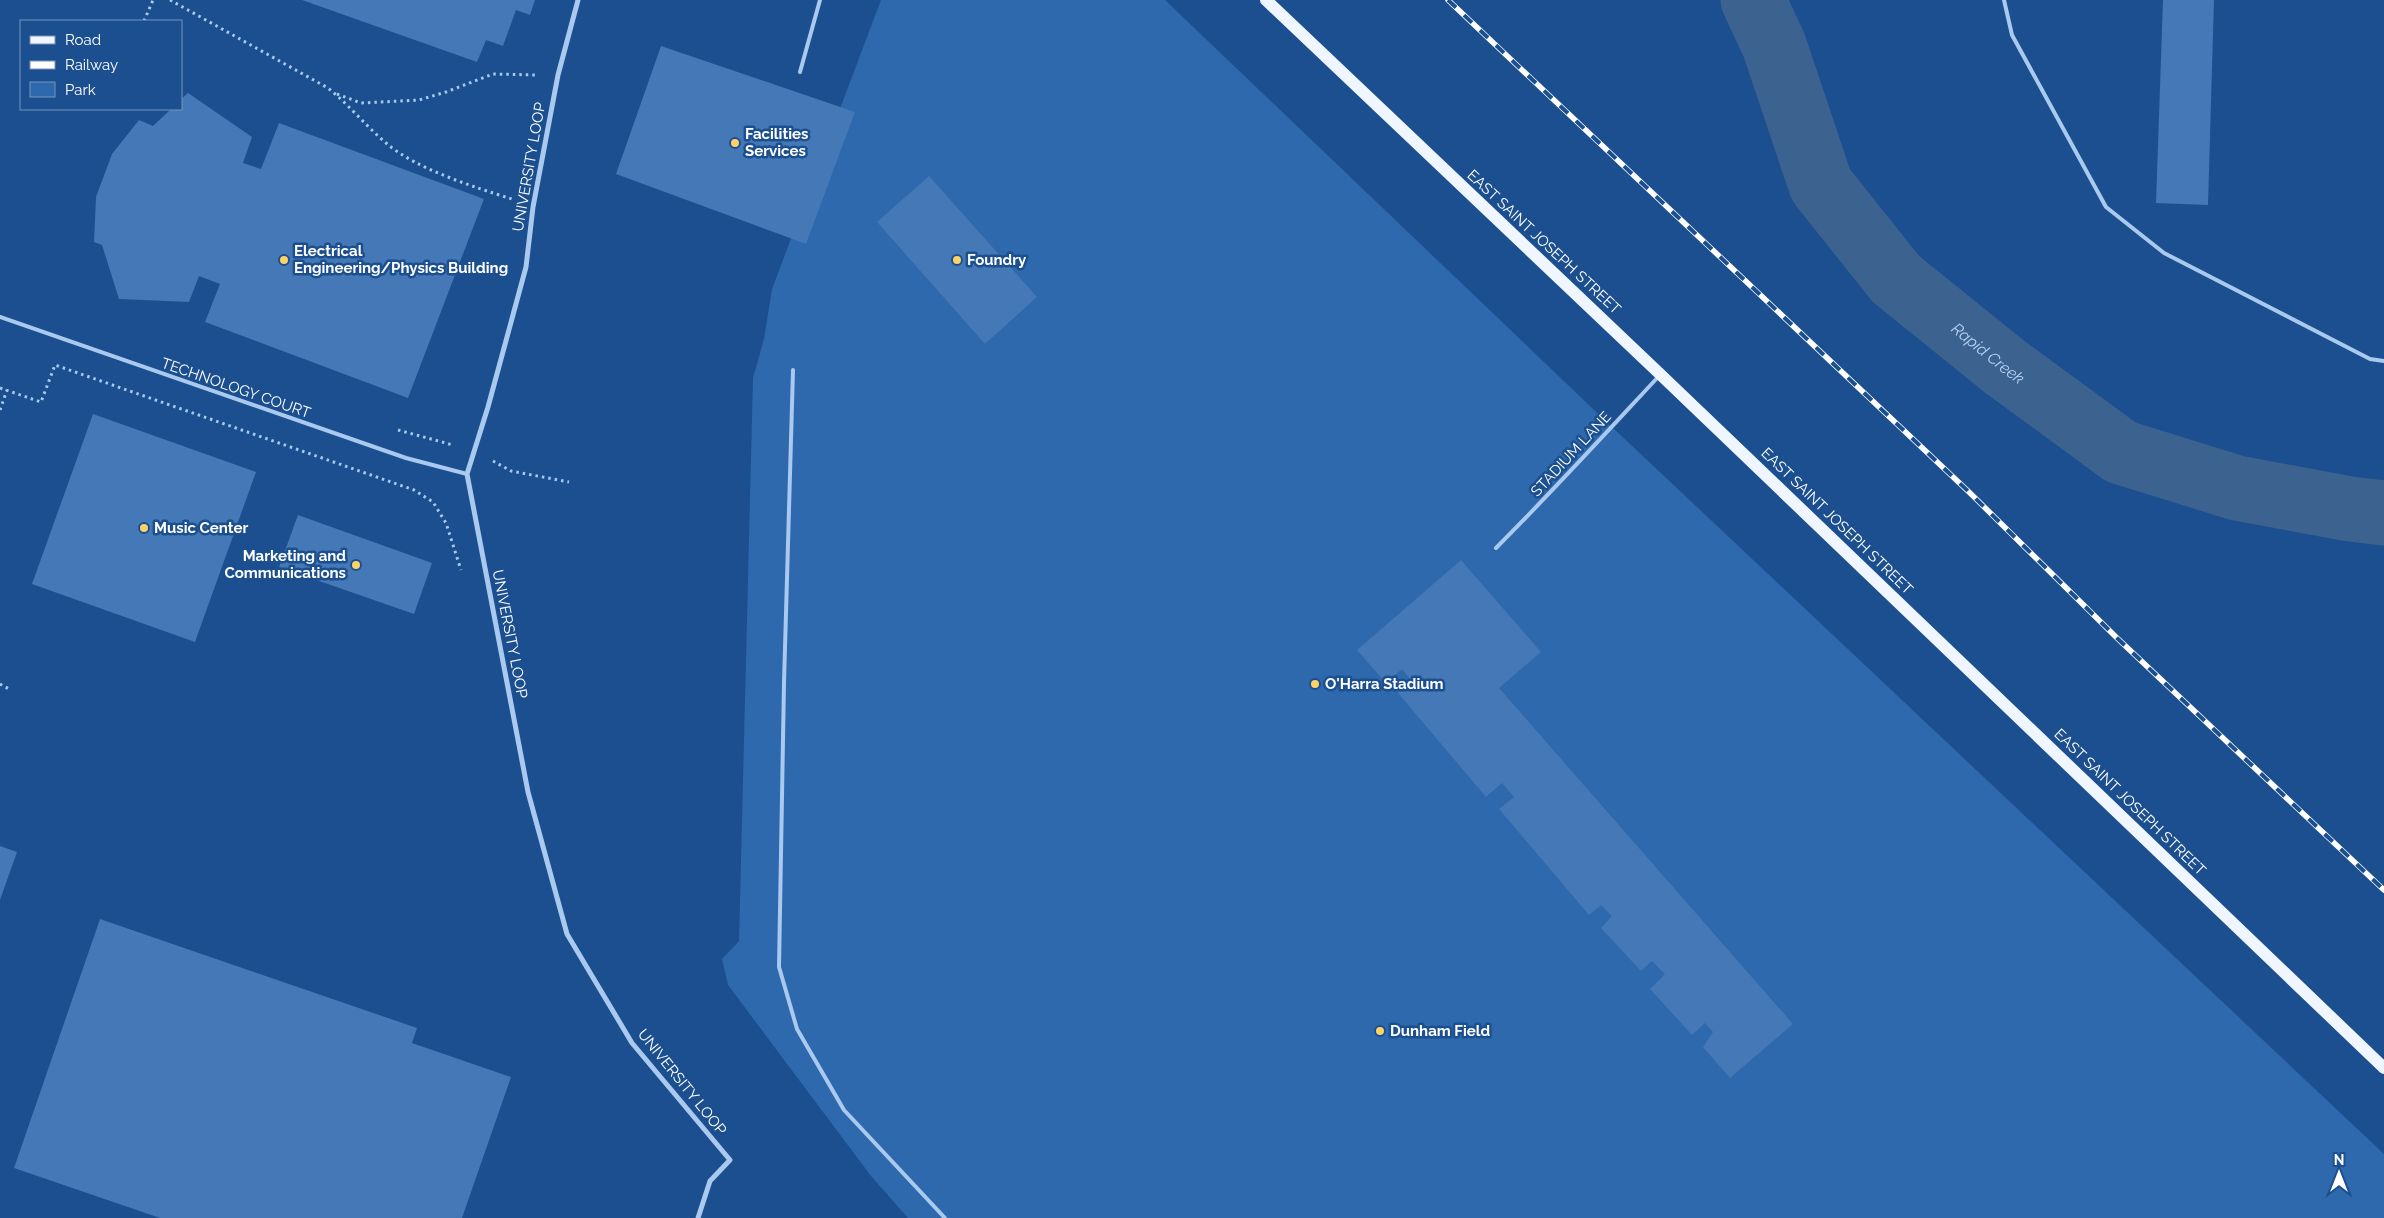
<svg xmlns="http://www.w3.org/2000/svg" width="2384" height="1218" font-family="Raleway,sans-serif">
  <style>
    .green { fill: #2e69ad }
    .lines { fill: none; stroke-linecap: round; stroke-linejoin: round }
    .river { stroke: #3c6290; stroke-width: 65 }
    .building { fill: #4478b7 }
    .path { stroke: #a9c9ee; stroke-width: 3; stroke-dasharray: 2.5 4; stroke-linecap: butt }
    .lane { stroke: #a9c9ee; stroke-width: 4 }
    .street { stroke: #a9c9ee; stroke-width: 5 }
    .primary { stroke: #f0f6ff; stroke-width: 12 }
    .rail-casing { stroke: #fff; stroke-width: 5.5 }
    .rail { stroke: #1b4f8f; stroke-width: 4; stroke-dasharray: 11; stroke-linecap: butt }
    .poi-dot { fill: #ffd166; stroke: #1b4f8f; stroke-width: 2 }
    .labels { text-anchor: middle; stroke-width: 5; stroke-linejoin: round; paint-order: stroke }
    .poi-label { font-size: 15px; font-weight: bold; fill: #fff; stroke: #1b4f8f; text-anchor: start }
    .street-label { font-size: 15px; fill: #fff; stroke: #1b4f8f }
    .water-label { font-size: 16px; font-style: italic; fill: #b5d3f5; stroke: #1b4f8f }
  </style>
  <rect width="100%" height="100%" fill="#1b4f8f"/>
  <!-- green -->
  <path class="green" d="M881 0H1165L1612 427 2384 1154V1218H908L871 1176 728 985 722 959 739 941 753 378 764 339 772 289Z"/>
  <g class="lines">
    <!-- river -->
    <path class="river" id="s1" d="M1753 0 1774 45 1821 185 1896 279 2005 367 2121 452 2237 488 2350 509 2384 513"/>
  </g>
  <!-- building -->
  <path class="building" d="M302 0H535L530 15 516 10 503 46 486 40 477 62Z
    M2163 0H2214L2208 205 2156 203Z
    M661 46 855 112 806 244 616 174Z
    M188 93 252 137 243 163 261 169 279 123 484 199 408 398 205 322 220 284 199 276 189 302 119 299 102 245 94 242 96 197 112 154 139 120 153 126 171 109H181V99Z
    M929 176 1037 297 985 344 877 222Z
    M93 414 256 472 195 642 32 584Z
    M298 515 432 563 414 614 279 567Z
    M1461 560 1541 652 1499 688 1793 1024 1730 1078 1703 1047 1713 1032 1705 1023 1692 1035 1650 989 1665 974 1652 961 1641 971 1601 928 1612 916 1601 905 1589 915 1499 809 1514 797 1502 783 1486 797 1398 693 1410 679 1402 669 1386 683 1357 650Z
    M0 846 17 852 0 900Z
    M100 919 417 1028 412 1043 511 1077 462 1218H160L14 1168Z"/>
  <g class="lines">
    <!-- path -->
    <path class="path" d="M170 0 328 88C349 105 366 126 386 143 416 169 474 187 512 199
      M144 21 153 0
      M337 94 361 103 419 100 446 92 493 74 537 75
      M0 388 41 402 55 365 414 490 433 502 446 523 461 570
      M0 410 7 390
      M398 430 453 445
      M493 461 511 471 569 482
      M0 684 11 690"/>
    <!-- lane -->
    <path class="lane" d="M2004 0 2012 35 2106 207 2164 253 2370 359 2384 361
      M800 72 820 0
      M0 317 406 458 467 474
      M793 370 784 683 779 967 797 1029 844 1110 945 1218
      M1496 548C1552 492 1605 434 1659 376"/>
    <!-- street -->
    <path class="street" d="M578 0 558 75 533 207 526 267 488 407 467 474 528 792 567 934 632 1043 730 1160 710 1181 698 1218"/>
    <!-- primary -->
    <path class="primary" d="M1266 0 1661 375 2384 1068"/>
    <!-- rail casing -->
    <g class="rail-casing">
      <path id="rail" d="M1448 0 1969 492 2117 638 2384 890"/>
    </g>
    <!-- rail -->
    <use href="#rail" class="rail"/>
  </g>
  <!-- markers -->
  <g class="poi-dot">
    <circle cx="735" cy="143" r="5"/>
    <circle cx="284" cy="260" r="5"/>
    <circle cx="957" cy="260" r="5"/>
    <circle cx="144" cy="528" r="5"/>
    <circle cx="356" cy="565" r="5"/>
    <circle cx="1315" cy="684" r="5"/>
    <circle cx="1380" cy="1031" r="5"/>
  </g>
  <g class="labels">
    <!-- poi labels -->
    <g class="poi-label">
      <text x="745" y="139">Facilities<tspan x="745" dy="17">Services</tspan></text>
      <text x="294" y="256">Electrical<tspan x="294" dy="17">Engineering/Physics Building</tspan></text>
      <text x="967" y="265">Foundry</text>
      <text x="154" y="533">Music Center</text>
      <text x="346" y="561" text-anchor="end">Marketing and<tspan x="346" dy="17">Communications</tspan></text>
      <text x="1325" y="689">O'Harra Stadium</text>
      <text x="1390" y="1036">Dunham Field</text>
    </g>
    <!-- street labels -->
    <g class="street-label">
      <text transform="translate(529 167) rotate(-80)" y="5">UNIVERSITY LOOP</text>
      <text transform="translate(1544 242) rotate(43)" y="5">EAST SAINT JOSEPH STREET</text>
      <text transform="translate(236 388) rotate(19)" y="5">TECHNOLOGY COURT</text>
      <text transform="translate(1571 454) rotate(-47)" y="5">STADIUM LANE</text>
      <text transform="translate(1837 521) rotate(44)" y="5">EAST SAINT JOSEPH STREET</text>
      <text transform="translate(510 634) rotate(79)" y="5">UNIVERSITY LOOP</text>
      <text transform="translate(2130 802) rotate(44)" y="5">EAST SAINT JOSEPH STREET</text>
      <text transform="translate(682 1082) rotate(51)" y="5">UNIVERSITY LOOP</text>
    </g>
    <!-- water labels -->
    <g class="water-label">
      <text dy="6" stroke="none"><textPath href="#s1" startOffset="436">Rapid Creek</textPath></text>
    </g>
  </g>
  <!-- legend -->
  <rect x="20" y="20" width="162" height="90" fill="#1b4f8f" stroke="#7695bc"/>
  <rect x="30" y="36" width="25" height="8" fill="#f0f6ff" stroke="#7695bc"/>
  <text x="65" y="45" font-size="15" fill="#ffffff">Road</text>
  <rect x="30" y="61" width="25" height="8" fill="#ffffff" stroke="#7695bc"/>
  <text x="65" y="70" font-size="15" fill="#ffffff">Railway</text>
  <rect x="30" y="82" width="25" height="15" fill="#2e69ad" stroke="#7695bc"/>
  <text x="65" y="95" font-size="15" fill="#ffffff">Park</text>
  <!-- north arrow -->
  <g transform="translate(2339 1173)" stroke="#1b4f8f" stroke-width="4" paint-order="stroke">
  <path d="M0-4L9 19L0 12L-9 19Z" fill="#ffffff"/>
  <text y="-8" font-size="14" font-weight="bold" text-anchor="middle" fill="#ffffff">N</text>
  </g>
</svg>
